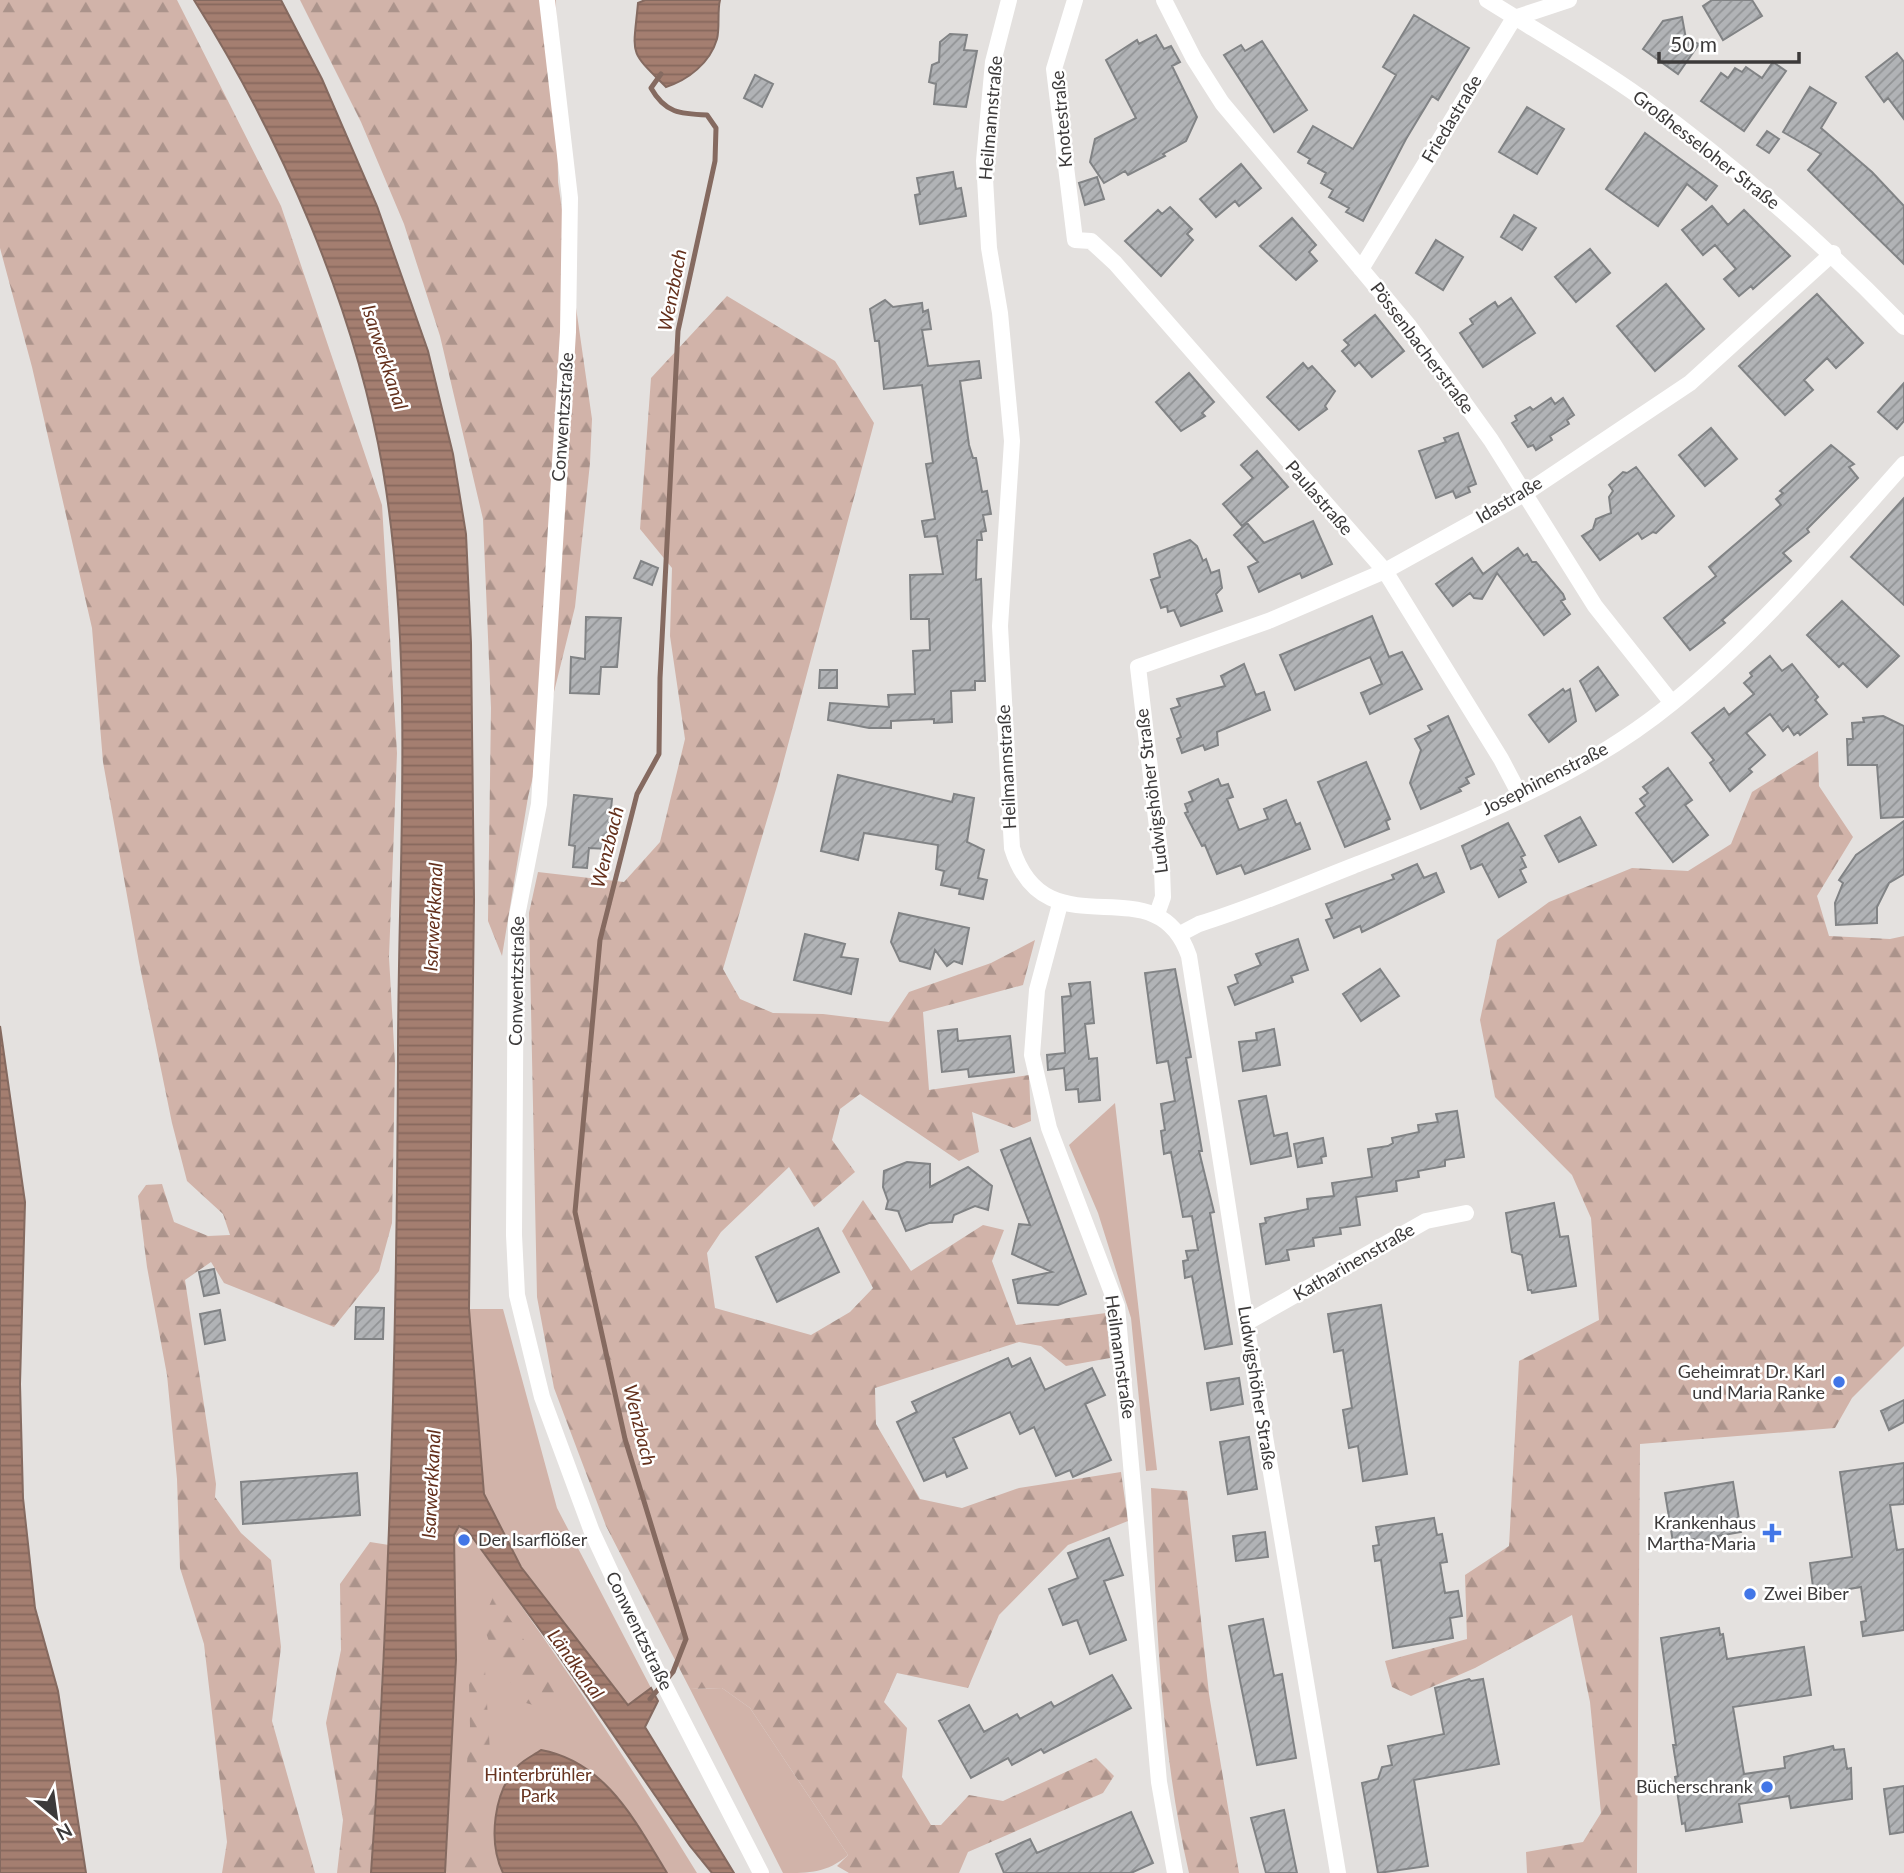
<svg xmlns="http://www.w3.org/2000/svg" width="1904" height="1873" font-family="Lato,sans-serif">
  <style>
    .green { fill: #d1b3a9 }
    .forest { fill: url(#forest-firs) }
    .water { fill: url(#water-rules); stroke: #856a60; stroke-width: 2 }
    .lines { fill: none; stroke-linecap: round; stroke-linejoin: round }
    .stream { stroke: #856a60; stroke-width: 5 }
    .building { fill: url(#building-hatch); stroke: #818385; stroke-width: 2 }
    .street { stroke: #fff; stroke-width: 16 }
    .poi-dot { fill: #4276e7; stroke: #fff; stroke-width: 2.5 }
    .labels { text-anchor: middle; stroke-width: 5; stroke-linejoin: round; paint-order: stroke }
    .street-label { font-size: 18px; fill: #3c3a3a; stroke: #fff }
    .poi-label { font-size: 18px; fill: #3c3a3a; stroke: #fff; text-anchor: end }
    .park-label { font-size: 18px; fill: #67331f; stroke: #fff }
    .water-label { font-size: 19px; font-style: italic; fill: #64301c; stroke: #fff }
  </style>
  <defs>
    <pattern id="forest-firs" width="22" height="20" patternUnits="userSpaceOnUse" patternTransform="scale(1.75)"><rect width="22" height="20" fill="#d1b3a9"/><path d="M5 1l3.5 6h-7zM16 11l3.5 6h-7z" fill="#ab938b"/></pattern>
    <pattern id="water-rules" width="6" height="5" patternUnits="userSpaceOnUse" patternTransform="scale(1.75)"><rect width="6" height="5" fill="#a47e70"/><path d="M0 2.5h6" fill="none" stroke="#87685d"/></pattern>
    <pattern id="building-hatch" width="6" height="6" patternUnits="userSpaceOnUse" patternTransform="scale(1.75)"><rect width="6" height="6" fill="#b1b3b6"/><path d="M-1 1l2-2M0 6l6-6M5 7l2-2" fill="none" stroke="#919395"/></pattern>
  </defs>
  <rect width="100%" height="100%" fill="#e4e1df"/>
  <!-- green -->
  <path class="green" d="M1115 1103 1157 1470 1146 1471 1131 1318 1098 1213 1069 1145Z
    M469 1309H503L557 1508 651 1688 628 1705 521 1567 484 1494Z
    M459 1526 467 1530C548 1641 625 1756 697 1873H445L456 1659 454 1535Z
    M722 1688 750 1708 848 1855C827 1873 810 1873 783 1873L690 1689Z"/>
  <!-- forest -->
  <path class="forest" d="M0 0H177L281 206 382 505 397 753 389 957 395 1063 392 1223 379 1271 334 1327 224 1283 211 1262 185 1280 216 1484 215 1497 241 1533 271 1560 281 1647 272 1721 315 1873H222L227 1842 204 1644 180 1568 177 1479 167 1375 147 1267 138 1196 146 1185 162 1184 174 1222 208 1236 230 1235 223 1214 187 1181 172 1123 139 962 103 762 92 628 32 367 0 248Z
    M300 0H556L558 182 592 419 590 463 575 607 528 797 502 956 488 921 491 708 483 519 440 336 404 224 361 122Z
    M727 296 835 361 874 423 777 786 723 969 740 999 773 1013 823 1014 889 1022 909 992 991 963 1035 940 1023 985 923 1012 929 1090 1029 1075 1031 1121 1014 1128 972 1112 979 1152 959 1161 860 1094 840 1109 832 1140 855 1172 814 1207 789 1167 721 1232 707 1253 715 1308 811 1335 850 1312 873 1288 842 1231 863 1200 911 1271 983 1225 1004 1230 992 1261 1016 1325 1106 1313 1110 1358 1066 1366 1041 1346 1019 1342 875 1388 876 1424 920 1499 962 1508 1019 1488 1121 1472 1128 1521 1068 1545 999 1615 968 1688 897 1673 884 1702 907 1728 902 1777 931 1825H941L969 1795 1003 1801 1096 1758 1114 1776 1103 1793 968 1852 959 1873H849L837 1866 848 1855 750 1708 722 1688 690 1689 606 1526 554 1388 537 1297 529 913 538 872 624 882 660 842 685 739 670 636 672 568 640 529 651 378Z
    M1818 751 1819 786 1853 837 1817 896 1829 936 1890 939 1904 936V1346L1852 1398 1835 1428 1640 1444 1637 1873H1527L1526 1852 1583 1842 1601 1813 1590 1702 1572 1615 1475 1668 1411 1696 1392 1687 1385 1661 1467 1639 1465 1575 1509 1546 1519 1361 1599 1320 1591 1218 1572 1175 1495 1097 1480 1020 1497 940 1549 902 1632 868 1688 871 1731 844 1752 792Z
    M1151 1488 1187 1491 1209 1694 1239 1873H1189C1160 1747 1156 1616 1151 1488Z
    M370 1542 389 1545 371 1873H337L343 1820 326 1723 341 1650 340 1584Z
    M494 1595 561 1695 560 1713 526 1703 498 1666 482 1622Z
    M485 1670 490 1752 482 1801 477 1854 480 1873H458L470 1726 469 1681Z"/>
  <!-- water -->
  <path class="water" d="M194 0H281L322 79 377 206 428 351 453 454 466 534 471 643 474 899 469 1309 484 1494 521 1567 628 1705 651 1688 658 1701 645 1727 734 1873H712L690 1846 557 1653 467 1530 459 1526 454 1535 456 1659 445 1873H371C390 1601 397 1329 398 1056 398 861 415 664 383 470 355 307 282 140 194 0Z
    M645 0H720C717 12 720 27 717 39 710 63 688 80 666 87 628 49 633 57 638 3Z
    M0 1026 25 1202 20 1384 23 1498 35 1608 58 1691 86 1873H0Z
    M541 1750C606 1762 635 1821 667 1873H503C488 1842 493 1791 519 1765 525 1759 534 1755 541 1750Z"/>
  <g class="lines">
    <!-- stream -->
    <path class="stream" d="M650 1699 673 1672 686 1639 625 1439 575 1212 600 940 637 794 659 754 660 678 678 331 715 161 716 128 707 115C680 114 665 113 651 88L661 74"/>
  </g>
  <!-- building -->
  <path class="building" d="M1712 0H1752L1762 16 1723 40 1703 6Z
    M1414 15 1469 48 1438 100 1432 96 1406 139 1363 221 1346 212 1349 208 1329 197 1333 190 1321 183 1326 173 1308 163 1310 159 1298 152 1313 126 1353 149 1396 75 1383 67Z
    M1682 17 1686 39 1699 44 1678 74 1643 49 1663 21Z
    M950 34 967 35 964 50 977 51 966 107 934 104 936 84 929 82 932 65 939 62 940 42Z
    M1156 35 1164 49 1171 46 1180 62 1172 66 1197 117 1186 141 1163 154 1165 156 1128 175 1125 171 1104 183 1090 162 1095 139 1136 118 1106 60 1137 40 1139 44Z
    M1262 41 1307 110 1274 132 1224 55 1241 45 1245 51Z
    M1897 53 1904 62V119L1888 98 1884 102 1866 77Z
    M1773 62 1786 71 1744 131 1701 101 1721 73 1728 78 1735 68 1742 72 1746 67 1762 78Z
    M755 75 773 84 762 107 744 98Z
    M1810 87 1836 103 1821 128 1872 172 1904 206V264L1808 170 1821 154 1783 132Z
    M1527 107 1564 129 1537 174 1499 152Z
    M1767 131 1779 139 1769 153 1757 145Z
    M1645 133 1717 186 1706 200 1687 184 1658 226 1606 189Z
    M1241 164 1261 188 1239 206 1235 201 1216 217 1200 199Z
    M953 172 956 189 961 188 966 216 920 224 915 195 920 194 917 178Z
    M1097 177 1104 199 1085 205 1079 183Z
    M1712 206 1728 225 1744 210 1790 256 1753 289 1751 286 1739 296 1724 279 1736 269 1715 245 1703 255 1682 230Z
    M1170 207 1192 229 1187 234 1193 240 1161 276 1125 241 1158 210 1162 214Z
    M1514 215 1536 228 1522 250 1501 237Z
    M1292 218 1316 245 1309 252 1317 261 1296 280 1260 246Z
    M1436 240 1463 257 1443 290 1416 273Z
    M1590 249 1610 273 1576 302 1555 277Z
    M1666 284 1704 329 1655 371 1617 326Z
    M1817 294 1863 343 1836 368 1827 358 1804 380 1813 390 1785 415 1739 366Z
    M1511 298 1535 333 1483 367 1460 333 1473 324 1470 319 1495 302 1498 307Z
    M885 300 893 307 922 303 923 312 928 310 931 329 922 330 928 366 979 361 981 378 960 381 969 445 973 458H976L982 492 987 491 991 514 983 515 986 531 981 532 982 540H977L976 580 981 579 985 681H975V690L951 691 952 722 934 723V719L891 721V728H869L828 720 830 703 889 707 888 695 915 694 913 651 930 650 929 619H911L910 575 943 574 937 536 925 537 922 521 935 519 926 464 933 463 922 385 884 389 879 341H875L870 309Z
    M1375 315 1404 351 1372 377 1359 362 1355 366 1342 351 1349 345 1344 340Z
    M1303 363 1308 369 1312 366 1335 391 1325 406 1327 409 1299 430 1267 397Z
    M1189 373 1214 402 1202 413 1205 416 1181 431 1156 402Z
    M1904 383V421L1897 429 1878 412Z
    M1551 398 1555 404 1563 398 1574 415 1567 420 1569 424 1550 436 1552 440 1536 450 1533 445 1528 447 1512 423 1517 420 1515 416 1530 407 1533 410Z
    M1711 428 1737 459 1705 486 1679 455Z
    M1458 433 1476 484 1468 487 1470 492 1456 498 1453 491 1436 498 1419 451 1446 442 1444 438Z
    M1831 445 1854 464 1849 467 1858 478 1807 529 1809 532 1783 553 1791 561 1722 620 1725 623 1690 650 1664 618 1716 576 1709 567 1781 505 1776 499 1783 493 1780 491Z
    M1257 451 1288 487 1242 526 1223 504 1253 478 1241 465Z
    M1636 467 1674 516 1656 533 1653 532 1642 539 1638 533 1600 560 1582 536 1593 529 1596 519 1611 513 1609 497 1613 491 1609 485 1623 472 1627 473Z
    M1904 498V605L1851 557Z
    M1313 521 1332 564 1302 578 1300 573 1259 592 1248 567 1258 562 1234 535 1247 523 1264 543Z
    M1190 540 1197 546 1203 561 1206 559 1211 573 1219 570 1222 588 1216 594 1222 611 1181 626 1174 610 1168 612 1167 606 1161 608 1151 580 1160 577 1154 554Z
    M1518 548 1524 556 1527 554 1532 562H1536L1563 594 1565 599 1561 601 1570 614 1544 635 1497 573 1482 599 1474 598 1470 593 1453 606 1436 584 1472 558 1483 574Z
    M641 561 658 568 652 585 634 578Z
    M1842 601 1899 656 1867 687 1843 663 1839 667 1807 635Z
    M1372 616 1389 657 1402 652 1422 689 1370 714 1361 693 1382 684 1370 657 1295 690 1280 655Z
    M586 617 621 618 617 667H601L599 694 570 693 571 657 585 659Z
    M1770 656 1782 671 1792 664 1818 697 1815 700 1827 714 1800 735 1798 732 1794 735 1788 726 1783 731 1770 714 1746 733 1765 755 1749 769 1752 772 1730 791 1710 763 1714 760 1692 733 1724 708 1729 715 1754 694 1744 683 1752 676 1750 673Z
    M1244 664 1256 695 1264 692 1270 710 1217 732 1218 745 1205 750 1203 745 1182 753 1177 739 1181 737 1171 709 1180 706 1177 699 1225 686 1221 676Z
    M1598 667 1618 695 1596 711 1580 681Z
    M820 670H837V688H819Z
    M1563 689 1565 692 1570 689 1576 721 1549 742 1529 715Z
    M1448 716 1474 774 1466 778 1469 783 1459 788 1461 791 1421 809 1410 783 1421 750 1415 739 1431 731 1428 726Z
    M1883 716 1904 726V817L1881 818 1877 765H1848L1847 739H1853L1852 723 1864 722 1863 718Z
    M1366 762 1390 819 1386 821 1389 829 1345 847 1318 782Z
    M1668 768 1692 800 1685 805 1708 835 1673 862 1636 813 1645 806 1640 799 1648 793 1643 787Z
    M838 775 952 802 954 794 974 798 967 842 984 850 978 878 987 880 983 899 959 894 960 889 941 885 944 871 936 869 938 845 864 833 858 860 821 851Z
    M1218 779 1221 786 1228 784 1233 797 1227 799 1239 830 1268 819 1264 809 1286 800 1296 825 1300 823 1310 849 1245 874 1241 865 1217 874 1205 845 1202 846 1185 813 1188 812 1185 804 1193 801 1189 792Z
    M574 795 612 799 607 849 589 848 587 868 573 867 575 846 569 845Z
    M1580 817 1596 845 1559 862 1545 836Z
    M1904 821V874L1889 883 1877 907V923L1836 925 1835 903 1843 883 1839 880 1856 855Z
    M1508 823 1525 855 1521 857 1526 867 1520 870 1526 882 1499 897 1482 864 1471 869 1462 846Z
    M1417 864 1424 878 1436 873 1444 892 1362 932 1360 926 1334 938 1326 920 1332 918 1326 904 1394 879 1392 875Z
    M899 913 969 928 962 964 954 961 947 966 935 950 930 969 900 961 891 942Z
    M805 934 845 944 841 957 858 959 851 994 794 980Z
    M1298 939 1308 970 1291 976 1293 982 1235 1005 1228 987 1238 983 1235 975 1261 965 1256 954Z
    M1175 969 1191 1057 1186 1058 1202 1151H1199L1214 1212 1210 1213 1232 1344 1205 1349 1192 1276 1185 1278 1183 1261 1188 1260 1186 1251 1198 1250 1192 1216 1183 1217 1171 1152 1164 1154 1161 1131 1165 1130 1161 1104 1175 1101 1168 1061 1157 1063 1145 973Z
    M1380 969 1399 996 1361 1021 1343 994Z
    M1090 982 1094 1023 1085 1024 1089 1059 1097 1058 1100 1100 1079 1102 1078 1089 1066 1090 1064 1068 1048 1070 1047 1055 1065 1053 1062 997 1071 996 1069 984Z
    M957 1029 958 1041 1010 1036 1014 1072 969 1077 968 1069 942 1072 938 1031Z
    M1274 1029 1280 1065 1243 1071 1239 1042 1257 1040 1256 1033Z
    M1266 1096 1274 1136 1287 1133 1291 1156 1251 1164 1239 1101Z
    M1457 1111 1464 1157 1445 1160V1166L1418 1171 1419 1177 1396 1181 1397 1191 1356 1197 1360 1225 1340 1228 1341 1234 1313 1238 1314 1246 1287 1250 1289 1260 1266 1264 1260 1224 1266 1223 1265 1218 1308 1209 1307 1199 1334 1196 1332 1183 1372 1177 1368 1149 1388 1146 1393 1143 1392 1138 1419 1132 1418 1125 1438 1122 1436 1114Z
    M1030 1138 1086 1294 1058 1305 1018 1303 1013 1280 1052 1272 1012 1254 1019 1224 1030 1225 1001 1150Z
    M1323 1138 1326 1156 1321 1157 1322 1163 1298 1167 1294 1144Z
    M907 1162 930 1164V1187L968 1167 992 1186 988 1210 975 1206 954 1215 952 1222 929 1223 906 1231 898 1211 886 1209 888 1201 883 1187 884 1171Z
    M1554 1203 1560 1237 1568 1236 1576 1286 1532 1293 1531 1290H1528L1522 1255 1512 1252 1506 1213Z
    M818 1228 839 1272 777 1302 756 1257Z
    M214 1269 219 1293 204 1296 199 1272Z
    M1381 1305 1407 1474 1363 1481 1358 1446 1349 1448 1343 1410 1352 1408 1343 1350 1334 1352 1328 1314Z
    M356 1307 384 1308 383 1339H355Z
    M220 1310 225 1340 205 1344 200 1314Z
    M1008 1358 1012 1367 1030 1358 1045 1390 1092 1368 1105 1395 1085 1404 1111 1460 1073 1477 1070 1470 1056 1476 1034 1427 1020 1434 1010 1412 953 1438 967 1468 947 1477 945 1472 924 1481 897 1422 917 1412 912 1402Z
    M1239 1378 1243 1404 1211 1410 1207 1383Z
    M1904 1400V1422L1889 1430 1881 1411Z
    M1249 1437 1257 1489 1228 1494 1220 1442Z
    M1904 1463V1504L1890 1505 1897 1550 1904 1549V1630L1863 1636 1861 1622 1866 1621 1861 1587 1814 1595 1810 1563 1852 1557 1840 1472Z
    M357 1473 360 1515 243 1524 241 1482Z
    M1733 1482 1741 1532 1718 1536 1719 1541 1696 1545 1694 1539 1673 1542 1665 1493Z
    M1434 1518 1437 1535 1442 1534 1447 1562 1440 1563 1445 1593 1458 1591 1462 1616 1450 1618 1453 1638 1393 1648 1381 1560 1375 1561 1373 1546 1379 1545 1376 1527Z
    M1265 1532 1268 1557 1236 1561 1233 1536Z
    M1109 1538 1123 1575 1104 1581 1126 1640 1090 1654 1077 1620 1063 1625 1049 1589 1078 1578 1068 1553Z
    M1263 1619 1274 1676 1282 1674 1296 1758 1257 1765 1229 1626Z
    M1719 1628 1720 1635 1723 1634 1727 1659 1804 1647 1811 1695 1733 1707 1744 1774 1785 1768 1784 1757 1833 1746 1834 1750 1844 1749 1847 1769 1851 1768 1852 1799 1791 1808 1789 1796 1739 1804 1742 1822 1686 1831 1685 1823 1682 1824 1675 1777 1678 1776 1673 1745H1676L1661 1638Z
    M1112 1675 1131 1708 1044 1753 1041 1749 1012 1765 1008 1758 971 1778 939 1721 969 1705 984 1732 1017 1714 1020 1719 1051 1702 1054 1707Z
    M1469 1679 1471 1681 1483 1679 1499 1764 1414 1780 1428 1866 1378 1873 1362 1783 1378 1779 1382 1767 1392 1765 1388 1746 1444 1734 1435 1688Z
    M1904 1786V1832L1890 1834 1884 1789Z
    M1284 1810 1297 1873H1266L1251 1818Z
    M1131 1812 1153 1863 1131 1873H1004L996 1854 1030 1839 1037 1853Z"/>
  <g class="lines">
    <!-- street -->
    <path class="street" d="M547 0 570 198 568 332 539 804 516 921 514 1235 517 1295 542 1397 592 1532 655 1667 761 1873
      M1009 0 993 62 984 161 989 248 1000 313 1012 441 1000 626 1012 848C1046 957 1156 860 1189 956L1246 1323 1338 1873
      M1075 0 1054 69 1075 240 1091 241 1115 263 1385 571 1501 759 1520 795
      M1164 0 1194 59 1222 103 1409 326 1491 440 1595 606 1672 703
      M1487 0C1538 32 1591 62 1640 97 1735 166 1822 242 1904 327
      M1361 269 1514 18 1569 0
      M1060 904 1037 990 1032 1055 1049 1128 1117 1306 1159 1782 1175 1873
      M1157 914 1163 897 1162 869 1138 667 1271 620 1385 571 1524 494 1690 383 1833 253
      M1180 934 1199 924C1251 908 1302 886 1353 866 1463 823 1579 779 1672 703 1758 633 1830 547 1904 464
      M1246 1323 1426 1221 1466 1213"/>
  </g>
  <!-- markers -->
  <g class="poi-dot">
    <circle cx="1839" cy="1382" r="7"/>
    <path d="M1768.5 1522.5h7v7h7v7h-7v7h-7v-7h-7v-7h7z"/>
    <circle cx="464" cy="1540" r="7"/>
    <circle cx="1750" cy="1594" r="7"/>
    <circle cx="1767" cy="1787" r="7"/>
  </g>
  <g class="labels">
    <!-- street labels -->
    <g class="street-label">
      <text transform="translate(991 118) rotate(-85)" y="6">Heilmannstraße</text>
      <text transform="translate(1062 119) rotate(-95)" y="6">Knotestraße</text>
      <text transform="translate(1452 119) rotate(-59)" y="6">Friedastraße</text>
      <text transform="translate(1706 150) rotate(38)" y="6">Großhesseloher Straße</text>
      <text transform="translate(1422 348) rotate(53)" y="6">Pössenbacherstraße</text>
      <text transform="translate(563 417) rotate(-86)" y="6">Conwentzstraße</text>
      <text transform="translate(1319 498) rotate(49)" y="6">Paulastraße</text>
      <text transform="translate(1509 500) rotate(-31)" y="6">Idastraße</text>
      <text transform="translate(1007 767) rotate(-93)" y="6">Heilmannstraße</text>
      <text transform="translate(1545 779) rotate(-27)" y="6">Josephinenstraße</text>
      <text transform="translate(1152 791) rotate(-97)" y="6">Ludwigshöher Straße</text>
      <text transform="translate(517 981) rotate(-89)" y="6">Conwentzstraße</text>
      <text transform="translate(1354 1262) rotate(-30)" y="6">Katharinenstraße</text>
      <text transform="translate(1120 1357) rotate(82)" y="6">Heilmannstraße</text>
      <text transform="translate(1257 1388) rotate(81)" y="6">Ludwigshöher Straße</text>
      <text transform="translate(639 1631) rotate(64)" y="6">Conwentzstraße</text>
    </g>
    <!-- poi labels -->
    <g class="poi-label">
      <text x="1825" y="1378">Geheimrat Dr. Karl<tspan x="1825" dy="21">und Maria Ranke</tspan></text>
      <text x="1756" y="1529">Krankenhaus<tspan x="1756" dy="21">Martha-Maria</tspan></text>
      <text x="478" y="1546" text-anchor="start">Der Isarflößer</text>
      <text x="1764" y="1600" text-anchor="start">Zwei Biber</text>
      <text x="1753" y="1793">Bücherschrank</text>
    </g>
    <!-- park labels -->
    <g class="park-label">
      <text x="538" y="1781">Hinterbrühler<tspan x="538" dy="21">Park</tspan></text>
    </g>
    <!-- water labels -->
    <g class="water-label">
      <text transform="translate(672 290) rotate(-79)" y="7">Wenzbach</text>
      <text transform="translate(385 357) rotate(72)" y="7">Isarwerkkanal</text>
      <text transform="translate(607 847) rotate(-76)" y="7">Wenzbach</text>
      <text transform="translate(433 917) rotate(-87)" y="7">Isarwerkkanal</text>
      <text transform="translate(640 1425) rotate(76)" y="7">Wenzbach</text>
      <text transform="translate(431 1484) rotate(-87)" y="7">Isarwerkkanal</text>
      <text transform="translate(576 1664) rotate(54)" y="7">Ländkanal</text>
    </g>
  </g>
  <!-- north arrow -->
  <g transform="translate(56 1817) rotate(151)" stroke="#ffffff" stroke-width="5" paint-order="stroke">
  <path d="M0-5L12 26L0 18L-12 26Z" fill="#3c3a3a"/>
  <text y="-10" font-size="19" font-weight="bold" text-anchor="middle" fill="#3c3a3a">N</text>
  </g>
  <!-- scale -->
  <path d="M1659 52v10h140v-10" fill="none" stroke="#3c3a3a" stroke-width="3.5"/>
  <text x="1670" y="52" font-size="21" fill="#3c3a3a" stroke="#ffffff" stroke-width="5" paint-order="stroke">50 m</text>
</svg>
